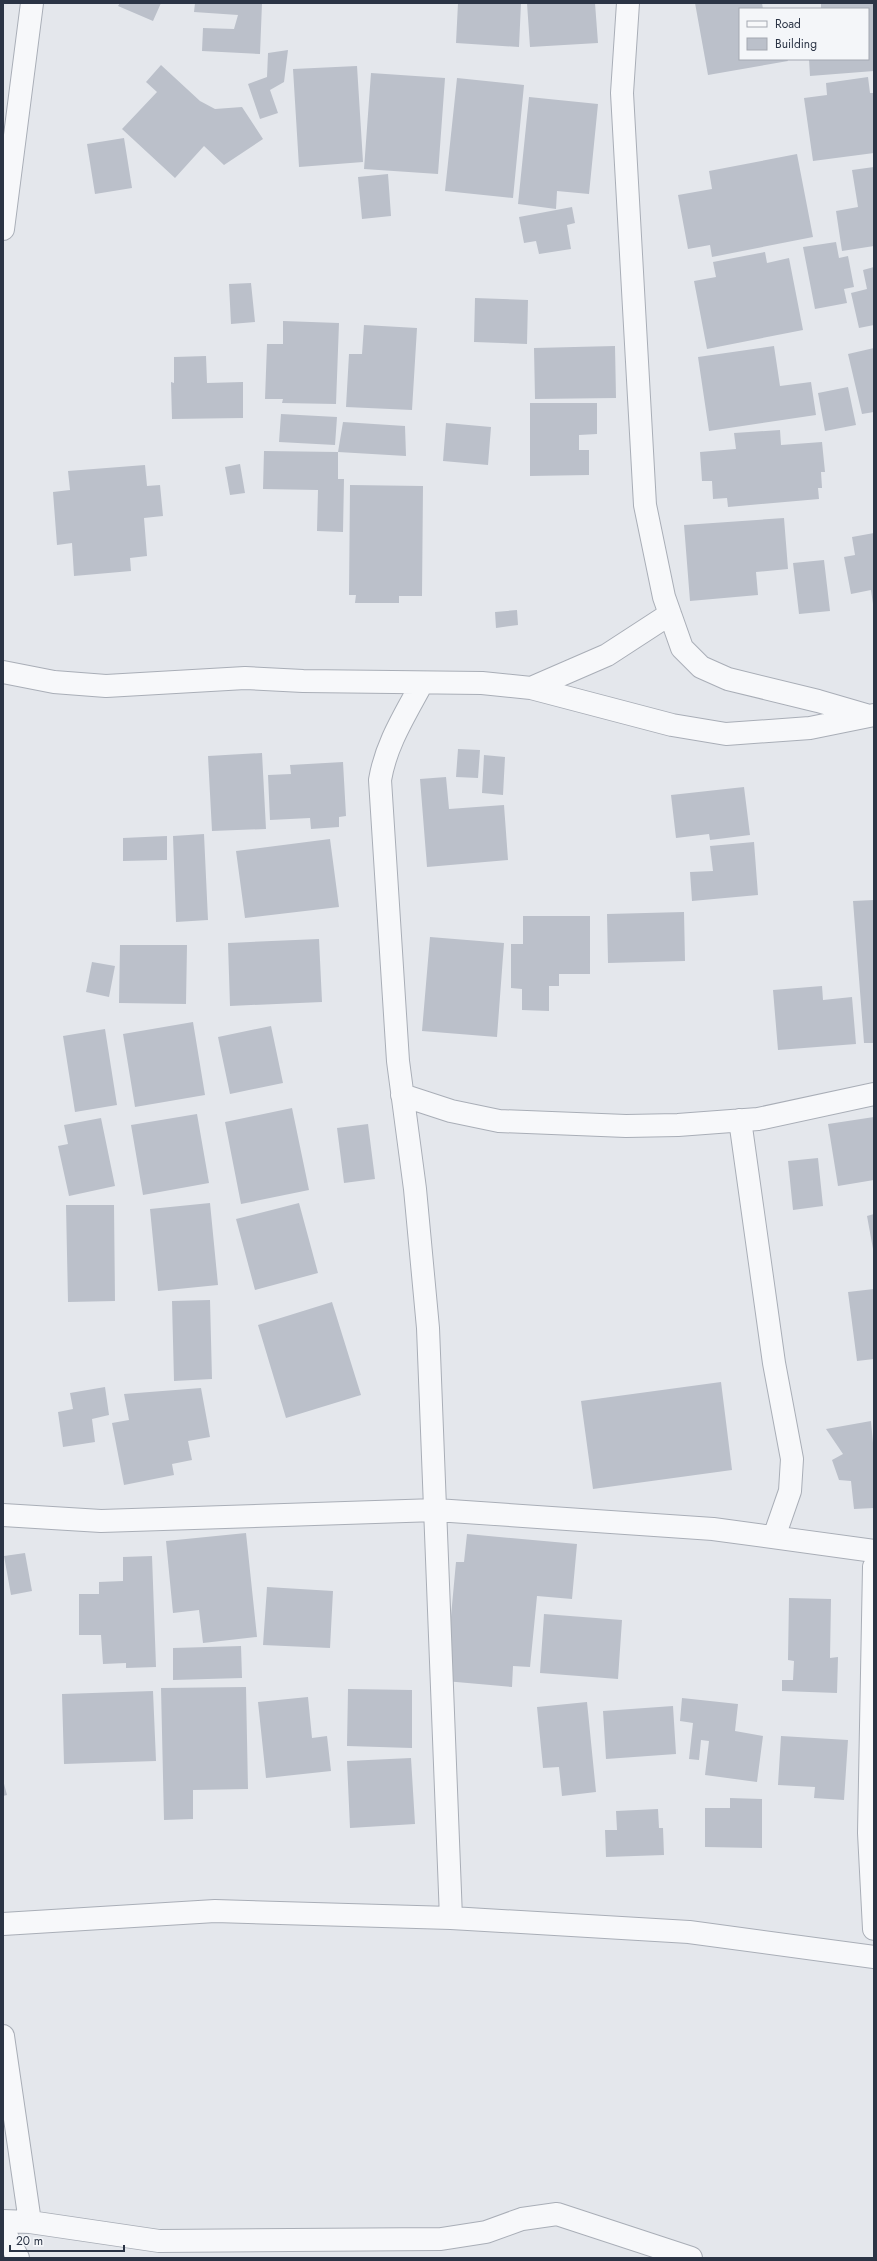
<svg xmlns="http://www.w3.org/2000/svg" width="877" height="2261" font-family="Jost,sans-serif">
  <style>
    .building { fill: #bbc0ca }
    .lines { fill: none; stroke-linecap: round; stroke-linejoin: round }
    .minor-casing { stroke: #a9aeb7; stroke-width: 24 }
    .minor { stroke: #f7f8fa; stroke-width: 22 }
  </style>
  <rect width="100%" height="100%" fill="#e4e7ec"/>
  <!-- building -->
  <path class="building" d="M120 3H161L153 21 118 6Z
    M195 3H262L260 54 202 51 203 28 234 29 238 15 194 12Z
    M458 3H521L519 47 456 43Z
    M527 3H595L598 43 530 47Z
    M695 3H762L763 9H740V59H787L788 61 708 75Z
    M821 3H874V71L810 76 809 59H868V9H821Z
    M288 50 284 82 270 90 278 113 260 119 248 84 267 77 268 53Z
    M161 65 200 101 215 109 242 107 263 139 224 165 204 146 175 178 122 129 157 92 146 82Z
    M357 66 363 162 299 167 293 69Z
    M371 73 445 78 438 174 364 169Z
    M868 77 870 93H874V153L813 161 804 98 827 95 826 83Z
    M457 78 524 85 513 198 445 191Z
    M529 97 598 104 589 194 557 191 556 209 518 204Z
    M124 138 132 188 95 194 87 144Z
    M797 154 813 237 712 257 710 245 688 249 678 195 712 189 709 171Z
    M874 167V246L842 251 836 211 858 207 852 170Z
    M388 174 391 216 362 219 358 177Z
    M572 207 575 223 567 225 571 249 539 254 536 241 524 243 519 217Z
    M836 242 839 258 848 256 854 287 844 289 847 303 815 309 803 247Z
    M765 252 767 263 789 258 803 330 707 349 694 281 716 277 713 262Z
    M874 267V325L859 328 851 293 867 289 863 270Z
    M251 283 255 322 231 324 229 284Z
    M475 298 528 300 527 344 474 342Z
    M283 321 339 323 336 404 282 403 283 399H265L267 344H283Z
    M364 325 417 328 412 410 346 407 349 354H362Z
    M615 346 616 398 535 399 534 348Z
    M774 346 780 386 811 382 816 415 709 431 698 357Z
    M874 348V412L862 414 848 354Z
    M206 356 207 383 243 382V418L172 419 171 382 174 383V357Z
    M848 387 856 425 825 431 818 393Z
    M530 403H597V434L579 435V450H589V475L530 476Z
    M281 414 337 417 335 445 279 442Z
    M343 422 405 426 406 456 338 452Z
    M446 423 491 427 488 465 443 461Z
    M780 430 781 445 822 442 825 472H821L822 488H818L819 499 728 507 727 498 713 499 712 481H702L700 452 736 449 734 433Z
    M264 451 338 452V479H344L343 532 317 531 318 490 263 489Z
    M240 464 245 493 230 495 225 467Z
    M145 465 147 486 160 485 163 516 144 518 147 556 130 558 131 571 74 576 72 543 57 545 53 492 70 490 68 471Z
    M350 485 423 486 422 596H399V603H355L356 595H349Z
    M784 518 788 569 756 572 758 595 690 601 684 525Z
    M874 533V604H873L871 590 851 594 844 557 855 555 852 537Z
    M824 560 830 611 799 614 793 563Z
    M517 610 518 625 496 628 495 612Z
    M458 749 480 750 478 778 456 777Z
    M262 753 266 829 212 831 208 756Z
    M484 755 505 757 503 795 482 793Z
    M343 762 346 816 339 817V827L311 829 310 818 270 820 268 775 291 774 290 765Z
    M446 777 449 809 504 805 508 860 427 867 420 779Z
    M744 787 750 835 710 840 709 834 676 838 671 795Z
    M204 834 208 920 176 922 173 836Z
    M167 836V860L123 861V838Z
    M330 839 339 907 245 918 236 851Z
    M754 842 758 895 692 901 690 872 713 871 710 846Z
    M874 900V1043H864L853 901Z
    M684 912 685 961 608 963 607 914Z
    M523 916H590V974H559V986H549V1011L522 1010V989L511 988V944H523Z
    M430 937 504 943 497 1037 422 1031Z
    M319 939 322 1002 230 1006 228 943Z
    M120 945H187L186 1004 119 1003Z
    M92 962 115 966 109 997 86 992Z
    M822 986 823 1000 852 997 856 1044 778 1050 773 990Z
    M193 1022 205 1095 135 1107 123 1034Z
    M271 1026 283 1083 230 1094 218 1037Z
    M105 1029 117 1105 75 1112 63 1036Z
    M292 1108 309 1190 241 1204 225 1122Z
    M197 1114 209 1183 143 1195 131 1125Z
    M874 1117V1180L838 1186 828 1124Z
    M101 1118 115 1186 69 1196 58 1146 68 1144 64 1125Z
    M368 1124 375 1179 344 1183 337 1128Z
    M818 1158 823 1206 793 1210 788 1161Z
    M210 1203 218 1285 158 1291 150 1209Z
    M299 1203 318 1273 255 1290 236 1219Z
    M66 1205H114L115 1301 68 1302Z
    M874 1214V1249H873L867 1216Z
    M874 1289V1359L857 1361 848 1292Z
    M210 1300 212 1379 174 1381 172 1301Z
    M332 1302 361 1395 286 1418 258 1325Z
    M721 1382 732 1470 593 1489 581 1401Z
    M105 1387 109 1415 92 1419 95 1442 63 1447 58 1412 73 1409 70 1393Z
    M201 1388 210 1437 188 1441 192 1460 172 1464 174 1475 124 1485 112 1423 129 1420 124 1394Z
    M871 1421 874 1454V1508L854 1509 851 1481 839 1480 832 1460 843 1454 826 1429Z
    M246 1533 257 1637 203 1643 199 1610 173 1613 166 1541Z
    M467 1534 577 1544 572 1599 537 1596 530 1667 513 1666 512 1687 445 1681 456 1562H464Z
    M25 1553 32 1591 11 1595 4 1556Z
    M152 1556 156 1667 126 1668V1663L103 1664 101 1635H79V1594H99V1582L123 1581V1557Z
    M267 1587 333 1591 330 1648 263 1645Z
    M789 1598 831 1599 830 1658 838 1657 837 1693 782 1691V1680H793L794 1661 788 1660Z
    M544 1614 622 1620 618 1679 540 1673Z
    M241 1646 242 1678 173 1680V1648Z
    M246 1687 248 1789 193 1790V1819L164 1820 161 1688Z
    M348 1689 412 1690V1748L347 1746Z
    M153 1691 156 1761 64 1764 62 1694Z
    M308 1697 312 1738 327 1736 331 1771 266 1778 258 1702Z
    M682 1698 738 1704 735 1731 763 1736 757 1782 705 1775 709 1741 701 1740 699 1760 689 1759 693 1723 680 1721Z
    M587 1702 596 1792 562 1796 559 1767 543 1768 537 1707Z
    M673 1706 676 1754 606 1759 603 1711Z
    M781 1736 848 1740 844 1800 814 1798 815 1787 778 1785Z
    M411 1758 415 1824 350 1828 347 1761Z
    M3 1780 7 1795 3 1796Z
    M730 1798 762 1799V1848L705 1847V1808H730Z
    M658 1809 659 1828H663L664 1855 606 1857 605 1830H617L616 1811Z"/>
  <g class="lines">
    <!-- minor casing -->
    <g class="minor-casing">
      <path id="minor" d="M628 3 622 93 645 505 664 597 682 648 701 667 728 679 818 701 866 715
        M3 229 32 3
        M3 672 54 682 106 686 245 678 303 681 482 683 531 688 672 725 726 734 810 728 874 715
        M422 683C405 715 386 744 380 780L398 1061 415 1189 428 1328 451 1918
        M531 688 607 655 670 614
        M402 1095 451 1111 499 1121 626 1126 678 1125 758 1119 874 1094
        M740 1120 774 1363 792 1459 790 1491 774 1537
        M3 1515 101 1521 436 1510 713 1529 874 1551
        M874 1567 869 1833 874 1929
        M3 1924 215 1911 451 1918 689 1932 874 1957
        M3 2036 30 2222
        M3 2221 30 2222 159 2241 441 2239 486 2232 522 2219 557 2214 691 2258
        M3 2229 18 2258"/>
    </g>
    <!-- minor -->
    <use href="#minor" class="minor"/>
  </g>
  <!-- border -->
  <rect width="877" height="2261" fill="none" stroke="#2b3445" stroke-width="8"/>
  <!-- legend -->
  <rect x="739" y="8" width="130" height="52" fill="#f4f6f9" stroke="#a4a8b1"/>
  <rect x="747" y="21" width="20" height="6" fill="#f7f8fa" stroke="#a4a8b1"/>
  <text x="775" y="28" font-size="12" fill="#2b3445">Road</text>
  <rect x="747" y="38" width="20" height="12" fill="#bbc0ca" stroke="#a4a8b1"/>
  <text x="775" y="48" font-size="12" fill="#2b3445">Building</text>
  <!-- scale -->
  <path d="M10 2245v6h114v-6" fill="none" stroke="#2b3445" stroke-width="2"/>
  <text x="16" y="2245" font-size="12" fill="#2b3445" stroke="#f4f6f9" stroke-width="3" paint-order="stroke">20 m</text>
</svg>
